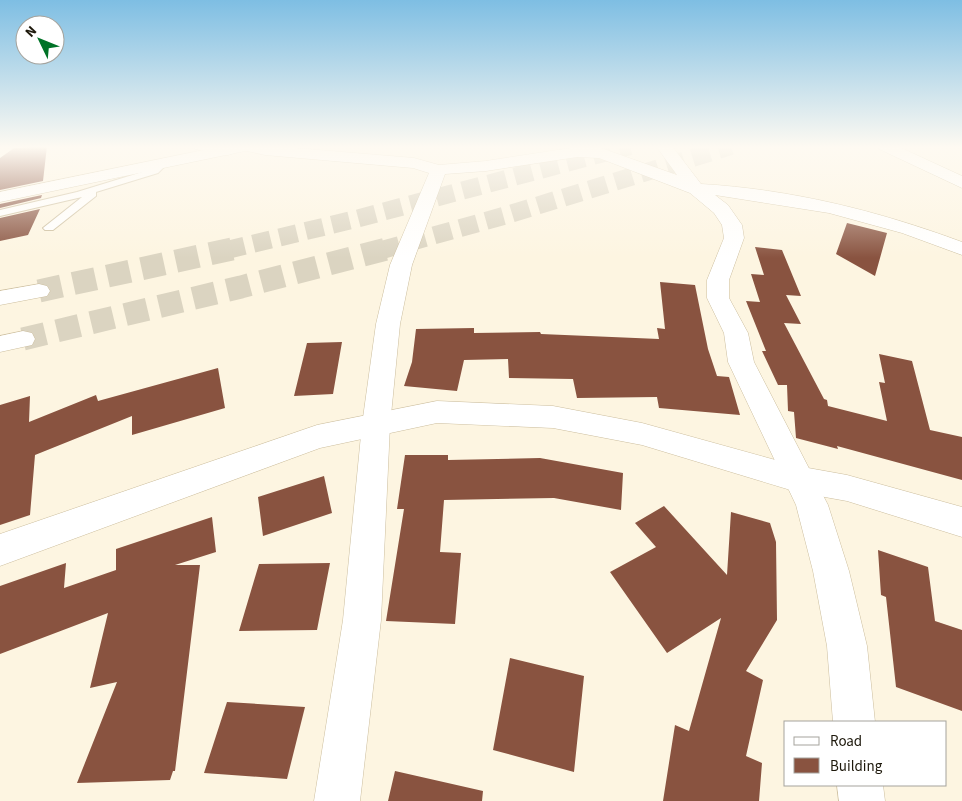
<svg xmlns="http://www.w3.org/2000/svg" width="962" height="801" font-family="'Source Sans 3',sans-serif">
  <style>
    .building { fill: #895340 }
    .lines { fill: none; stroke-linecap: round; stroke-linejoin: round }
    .motorway-tunnel-far1 { stroke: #dbd4c1; stroke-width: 18; stroke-dasharray: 18 9; stroke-linecap: butt }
    .motorway-tunnel { stroke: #dbd4c1; stroke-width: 23; stroke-dasharray: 23 12; stroke-linecap: butt }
    .service-casing { stroke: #ccbe9e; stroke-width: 2 }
    .minor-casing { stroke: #ccbe9e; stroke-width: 1 }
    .tertiary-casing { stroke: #ccbe9e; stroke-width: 1 }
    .motorway-casing { stroke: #ccbe9e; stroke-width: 1 }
    .service { fill: #fff; fill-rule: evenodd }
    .minor { fill: #fff; fill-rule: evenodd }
    .tertiary { fill: #fff; fill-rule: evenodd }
    .motorway { fill: #fff; fill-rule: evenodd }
  </style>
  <rect width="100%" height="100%" fill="#fdf5e1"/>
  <!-- building -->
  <path class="building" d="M47 146 43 181 0 190V158L14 148Z
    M42 195 41 198 0 208V204Z
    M40 209 28 235 0 241V218Z
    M847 223 887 233 875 276 836 254Z
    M755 247 782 250 801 296 786 295 801 324 784 323 824 399 827 400 828 406 887 421 879 382 885 383 879 354 912 361 930 430 962 437V480L837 446 838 449 796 438 794 412 788 411 787 385H778L762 351H766L746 301 760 302 751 274 764 275Z
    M660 282 695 285 708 349 717 376 729 377 740 415 659 408 657 397 577 398 573 379 509 378 508 359 464 360 457 391 404 386 412 362 416 329 474 328V333L540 332 541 334 659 339 657 328 665 329Z
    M342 342 333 394 294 396 307 343Z
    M218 368 225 408 132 435V416L35 455 30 515 0 525V405L30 396 29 422 96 395 98 401Z
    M405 455H448V460L540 458 623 473 621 510 554 498 444 500 440 552 461 553 455 624 386 621 404 509H397Z
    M324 476 332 513 263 536 258 497Z
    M664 506 727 575 731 512 770 523 776 542 777 620 746 671 763 680 746 756 762 763 759 801H663L675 725 689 731 721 618 667 653 610 572 656 547 635 523Z
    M212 517 216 552 175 565H200L175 771H173L170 780 77 783 117 682 90 688 108 613 0 654V586L66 563 64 588 116 570V549Z
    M878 550 928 567 935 621 962 630V711L896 687 886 597 881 595Z
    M330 563 317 630 239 631 259 564Z
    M510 658 584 676 574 772 493 750Z
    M227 702 305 707 287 779 204 773Z
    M395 771 483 791 482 801H388Z"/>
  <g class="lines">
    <!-- motorway-tunnel-far1 -->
    <path class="motorway-tunnel-far1" d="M227 250 352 220 630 146
      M382 250 507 215 731 146"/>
    <!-- motorway-tunnel -->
    <path class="motorway-tunnel" d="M39 291 232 249
      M23 339 241 287 386 249"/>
    <!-- service casing -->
    <g class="service-casing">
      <path id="service" d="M163 160 168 163 158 173 96 192V196L53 230H45L43 228 82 197 0 216V210L77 192 152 169Z"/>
    </g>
    <!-- minor casing -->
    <g class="minor-casing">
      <path id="minor" d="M193 146H230L236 150 234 153 228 155 195 149Z
        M236 146H271L414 158 439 165 486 161 577 147 601 148 677 175 656 146H672L701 184C790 189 879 211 962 242V255L902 233 829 213 715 195 728 205 742 225 744 238 729 280V298L748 333 754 362 828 505 849 571 867 646 875 722H833L827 646 813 571 796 505 728 362 724 333 707 298V280L724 238 722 225 714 213 690 193 599 158 577 157 486 171 445 174 412 265 400 324 390 425 381 620 360 801H314L343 620 362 425 376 324 390 265 429 173 413 168 265 155 238 149Z
        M877 146H897L962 176V188L879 149Z
        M837 785H883L885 801H839Z"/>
    </g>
    <!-- tertiary casing -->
    <g class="tertiary-casing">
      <path id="tertiary" d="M223 146H253L251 149 245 151 0 202V192Z
        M437 401 553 406 642 423 797 466 847 475 962 507V537L847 501 797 492 642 445 553 428 437 423 320 448 0 566V534L317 425Z"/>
    </g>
    <!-- motorway casing -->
    <g class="motorway-casing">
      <path id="motorway" d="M39 284 47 286 50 291 47 296 0 305V291Z
        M23 331 32 333 35 339 32 345 0 352V336Z"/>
    </g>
    <!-- service -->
    <use href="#service" class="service"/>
    <!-- minor -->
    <use href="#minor" class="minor"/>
    <!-- tertiary -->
    <use href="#tertiary" class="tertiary"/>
    <!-- motorway -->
    <use href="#motorway" class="motorway"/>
  </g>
  <!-- sky -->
  <linearGradient id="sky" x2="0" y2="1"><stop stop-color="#7ebee3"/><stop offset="0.57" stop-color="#fefaf2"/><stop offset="1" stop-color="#fefaf2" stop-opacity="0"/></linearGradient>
  <rect width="962" height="258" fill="url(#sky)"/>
  <!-- legend -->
  <rect x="784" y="721" width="162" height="65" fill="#ffffff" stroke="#a5a39d"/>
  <rect x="794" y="737" width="25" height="8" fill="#ffffff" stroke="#a5a39d"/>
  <text x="830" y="746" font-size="15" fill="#1d180b">Road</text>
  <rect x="794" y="758" width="25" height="15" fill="#895340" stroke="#a5a39d"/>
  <text x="830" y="771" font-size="15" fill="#1d180b">Building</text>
  <!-- north arrow -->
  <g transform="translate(40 40) rotate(313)"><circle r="24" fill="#ffffff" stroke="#a5a39d"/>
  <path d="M0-4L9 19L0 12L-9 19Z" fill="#007327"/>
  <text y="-8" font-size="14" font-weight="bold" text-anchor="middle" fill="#1d180b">N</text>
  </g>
</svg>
